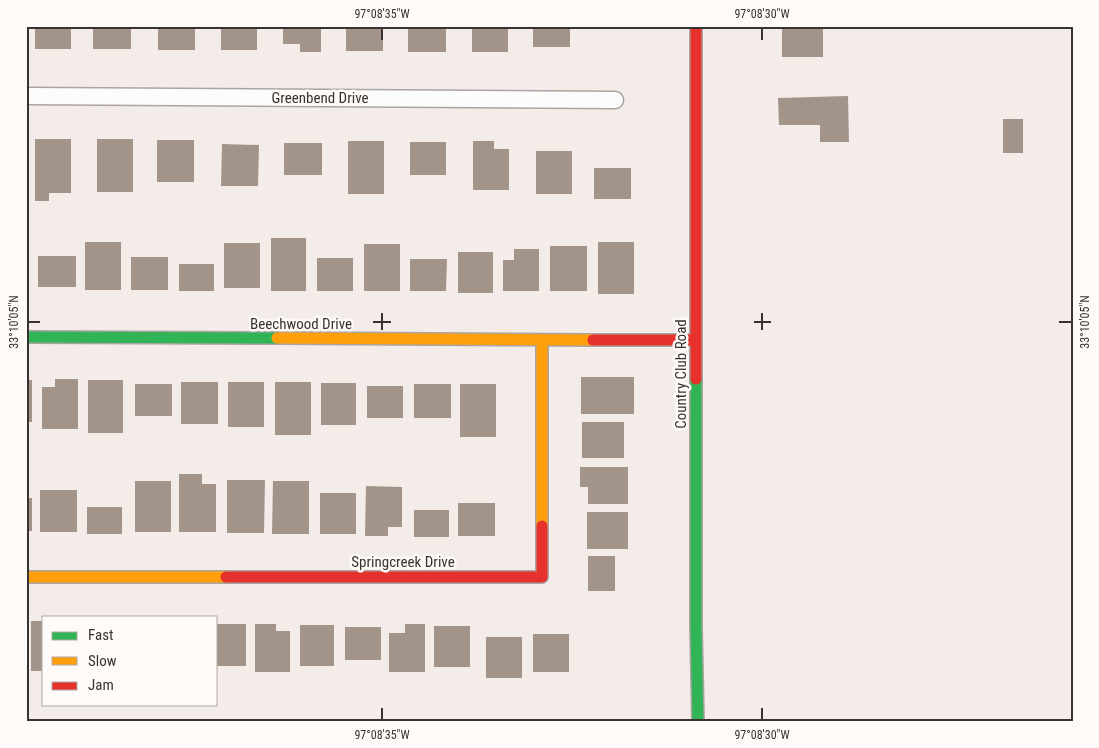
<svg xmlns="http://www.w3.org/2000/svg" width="1099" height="748" font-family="'Roboto Condensed',sans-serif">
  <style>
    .building { fill: #a39489 }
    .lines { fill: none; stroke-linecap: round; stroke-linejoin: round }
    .street-casing { stroke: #aaa5a2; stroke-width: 19 }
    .fast-casing { stroke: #aaa5a2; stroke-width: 14 }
    .slow-casing { stroke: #aaa5a2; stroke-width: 14 }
    .jam-casing { stroke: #aaa5a2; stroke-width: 14 }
    .street { stroke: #fdfcfc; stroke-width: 16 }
    .fast { stroke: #30b455; stroke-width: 11 }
    .slow { stroke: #ff9f0a; stroke-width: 11 }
    .jam { stroke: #e5322d; stroke-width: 11 }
    .ticks { fill: none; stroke: #383331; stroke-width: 2 }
    .labels { text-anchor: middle; stroke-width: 5; stroke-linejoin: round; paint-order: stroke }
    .street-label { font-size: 15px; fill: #383331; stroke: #fefaf7 }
    .neatline { fill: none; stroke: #383331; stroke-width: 2 }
    .ticks-label { font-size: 12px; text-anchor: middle; fill: #383331 }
  </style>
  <rect width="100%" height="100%" fill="#f3ece8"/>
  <!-- building -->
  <path class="building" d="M35 26H71V49H35Z
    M93 26H131V49H93Z
    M158 26H195V50H158Z
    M221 26H257V50H221Z
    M283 26H321V52H300V44H283Z
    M346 26H383V51H346Z
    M408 26H446V52H408Z
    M472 26H508V52H472Z
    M533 26H570V47H533Z
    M782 26H823V57H782Z
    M848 96 849 142H820V125H779L778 98Z
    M1003 119H1023V153H1003Z
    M35 139H71V193H49V201H35Z
    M97 139H133V192H97Z
    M157 140H194V182H157Z
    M348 141H384V194H348Z
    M473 141H494V149H509V190H473Z
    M410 142H446V175H410Z
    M284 143H322V175H284Z
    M222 144 259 145 258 186H221Z
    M536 151H572V194H536Z
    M594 168H631V199H594Z
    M271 238H306V291H271Z
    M85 242H121V290H85Z
    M598 242H634V294H598Z
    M224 243H260V288H224Z
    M364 244H400V291H364Z
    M550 246H587V291H550Z
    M514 249H539V291H503V260H514Z
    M458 252H493V293H458Z
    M38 256H76V287H38Z
    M131 257H168V290H131Z
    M317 258H353V291H317Z
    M410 259H447L446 291H410Z
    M179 264H214V291H179Z
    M581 377H634V414H581Z
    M55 379H78V429H42V387H55Z
    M26 380H32V422H26Z
    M88 380H123V433H88Z
    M181 382H218V424H181Z
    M228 382H264V427H228Z
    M275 382H311V435H275Z
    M321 383H356V425H321Z
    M135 384H172V416H135Z
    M414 384H451V418H414Z
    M460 384H496V437H460Z
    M367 386H403V418H367Z
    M582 422H624V458H582Z
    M580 467H628V504H588V487H580Z
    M179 474H202V484H216V532H179Z
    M227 480H265L264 533H227Z
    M135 481H171V532H135Z
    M273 481H309V534H272Z
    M366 486 402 487V527H388V536H365Z
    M40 490H77V532H40Z
    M320 493H356V534H320Z
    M26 498H32V531H26Z
    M458 503H495V536H458Z
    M87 507H122V534H87Z
    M414 510H449V537H414Z
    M587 512H628V549H587Z
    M588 556H615V591H588Z
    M31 621H44V671H31Z
    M216 624H246V666H216Z
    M255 624H276V631H290V672H255Z
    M405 624H425V672H389V633H405Z
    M300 625H334V666H300Z
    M434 626H470V667H434Z
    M345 627H381V660H345Z
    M533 634H569V672H533Z
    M486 637H522V678H486Z"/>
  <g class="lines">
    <!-- street casing -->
    <g class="street-casing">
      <path id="street" d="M26 96 615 100"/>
    </g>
    <!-- fast casing -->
    <g class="fast-casing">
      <path id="fast" d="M26 337 277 338
        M696 379V626L698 722"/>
    </g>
    <!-- slow casing -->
    <g class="slow-casing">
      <path id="slow" d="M277 338 593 340
        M542 340V526
        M26 577H226"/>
    </g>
    <!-- jam casing -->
    <g class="jam-casing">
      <path id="jam" d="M696 26V379
        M593 340H696
        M226 577H542V526"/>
    </g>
    <!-- street -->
    <use href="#street" class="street"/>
    <!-- fast -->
    <use href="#fast" class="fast"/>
    <!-- slow -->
    <use href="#slow" class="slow"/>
    <!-- jam -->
    <use href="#jam" class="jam"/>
  </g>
  <!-- ticks -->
  <path class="ticks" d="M382 28V40M762 28V40M382 313V330M762 313V330M28 322H40M373 322H391M754 322H771M1059 322H1072M382 708V720M762 708V720"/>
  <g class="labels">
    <!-- street labels -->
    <g class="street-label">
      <text x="320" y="103">Greenbend Drive</text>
      <text x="301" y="329">Beechwood Drive</text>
      <text transform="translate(681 374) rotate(-90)" y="5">Country Club Road</text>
      <text x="403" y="567">Springcreek Drive</text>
    </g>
  </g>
  <!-- border -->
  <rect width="1099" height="748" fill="none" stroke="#fefaf7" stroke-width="55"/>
  <!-- legend -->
  <rect x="42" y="616" width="175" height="90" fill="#fefaf7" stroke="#afaaa8"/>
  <rect x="52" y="632" width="25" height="8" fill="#30b455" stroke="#afaaa8"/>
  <text x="88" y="640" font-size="15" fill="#383331">Fast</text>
  <rect x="52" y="657" width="25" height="8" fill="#ff9f0a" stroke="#afaaa8"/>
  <text x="88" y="666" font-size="15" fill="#383331">Slow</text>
  <rect x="52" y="682" width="25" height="8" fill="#e5322d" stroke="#afaaa8"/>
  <text x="88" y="690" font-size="15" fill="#383331">Jam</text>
  <rect x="28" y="28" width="1044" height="692" class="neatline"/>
  <g class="ticks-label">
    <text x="382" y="18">97°08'35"W</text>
    <text x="762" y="18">97°08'30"W</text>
    <text transform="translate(14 322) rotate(-90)" y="4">33°10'05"N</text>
    <text transform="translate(1085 322) rotate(-90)" y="4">33°10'05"N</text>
    <text x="382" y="739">97°08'35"W</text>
    <text x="762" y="739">97°08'30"W</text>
  </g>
</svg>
